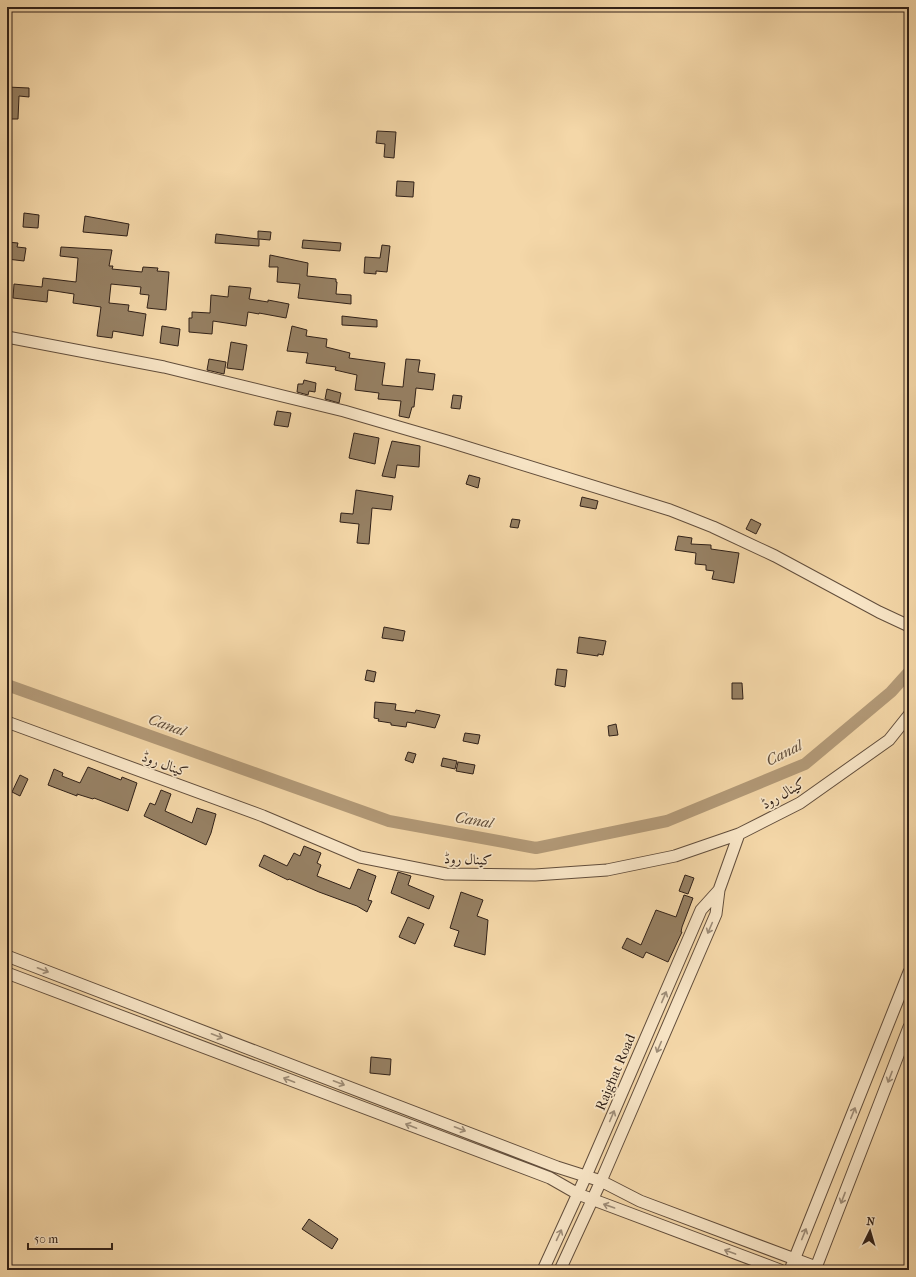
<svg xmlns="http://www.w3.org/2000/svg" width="916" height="1277" font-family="'IM FELL French Canon',Amiri,serif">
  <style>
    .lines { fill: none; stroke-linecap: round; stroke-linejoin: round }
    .canal { stroke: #b29977; stroke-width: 12 }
    .building { fill: #968063; stroke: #312118 }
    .minor-casing { stroke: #624e3c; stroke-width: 13 }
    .minor { stroke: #f8e5c6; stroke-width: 11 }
    .oneway { stroke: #9e8d78 }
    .labels { text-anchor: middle; stroke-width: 3.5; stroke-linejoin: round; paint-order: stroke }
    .street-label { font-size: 14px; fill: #312118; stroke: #f8e5c6 }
    .water-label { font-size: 15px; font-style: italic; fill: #5e4b39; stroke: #f8e5c6 }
  </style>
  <rect width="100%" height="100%" fill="#f4d7a8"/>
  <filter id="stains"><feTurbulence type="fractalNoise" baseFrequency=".005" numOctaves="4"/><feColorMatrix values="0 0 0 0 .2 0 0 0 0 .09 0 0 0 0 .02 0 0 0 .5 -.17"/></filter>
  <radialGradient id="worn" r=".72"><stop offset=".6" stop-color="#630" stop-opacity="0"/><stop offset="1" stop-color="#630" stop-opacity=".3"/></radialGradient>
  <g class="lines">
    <!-- canal -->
    <path class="canal" d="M7 685 389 821 536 848 667 821 805 764 891 692 909 672"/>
  </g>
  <!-- building -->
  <path class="building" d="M7 87 29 88V97L19 96 18 119H7Z
    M377 131 396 132 394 158 384 157 385 144 376 143Z
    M397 181 414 182 413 197 396 196Z
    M24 213 39 215 38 228 23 227Z
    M85 216 129 224 127 236 83 232Z
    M258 231 271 232 270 240 259 239V246L215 243 216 234 258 239Z
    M303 240 341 243 340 251 302 248Z
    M7 242 18 243 17 247 26 248 24 261 7 259Z
    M382 245 390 246 387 272 376 271V274L364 273 365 257 380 258Z
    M61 247 112 250 109 266H113L112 269 142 272 143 267 158 268 157 271 169 272 166 310 147 308 149 295 140 294 141 287 111 284 109 303 129 305 128 311 146 314 143 336 113 331 112 338 97 336 101 307 73 303 74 294 48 290 47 302 13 298 14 284 42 287 43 278 76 282 78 258 60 256Z
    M270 255 308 263 307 276 336 279V282H337L336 294 351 295V304L298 298 300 284 277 282 278 267H269Z
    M229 286 251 288 249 299 268 302V300L289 304 286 318 259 313V314L248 312 246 326 213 321 212 334 189 332V318H192V312L210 313 211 295 228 297Z
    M342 316 377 320V327L342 325Z
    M162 326 180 329 178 346 160 343Z
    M292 326 307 330 306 336 327 339 326 347 350 353 349 358 385 363 382 385 403 387 406 359 420 360 418 372 435 374 433 390 416 388 414 407H412L409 418 399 416 401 401 378 399 379 393 355 390 357 375 335 370 336 367 306 363 308 353 287 351Z
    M231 342 247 345 243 370 227 368Z
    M209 359 226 362 224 374 207 370Z
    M304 380 316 383 315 392 309 391 308 395 297 392 298 384H303Z
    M327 389 341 393 339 403 325 399Z
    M453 395 462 396 460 409 451 408Z
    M277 411 291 413 288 427 274 425Z
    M354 433 379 438 375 464 349 458Z
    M392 441 420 446 419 467 397 465 395 478 382 476Z
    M469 475 480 478 478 488 466 484Z
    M356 490 393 496 391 510 372 508 369 544 357 543 359 524 340 522 341 513 353 514Z
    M582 497 598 501 596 509 580 506Z
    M512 519 520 520 518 528 510 527Z
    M751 519 761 524 756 534 746 529Z
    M678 536 692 538 691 544 711 545V549L739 553 734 583 712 579 714 571 706 570V565L695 564 696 553 675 550Z
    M384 627 405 631 403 641 382 638Z
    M579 637 606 641 603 655 598 654V656L577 653Z
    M557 669 567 670 565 687 555 685Z
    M367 670 376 672 374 682 365 680Z
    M732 683H742L743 699H732Z
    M375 702 396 704 395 710 415 713 416 710 440 715 435 728 407 722 406 727 391 725V723L378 721 379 719 374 718Z
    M616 724 618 735 609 736 608 726Z
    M465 733 480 735 478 744 463 741Z
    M408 752 416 754 413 763 405 760Z
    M443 758 457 761 455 769 441 766Z
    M458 762 475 765 473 774 456 771Z
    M88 767 121 780 122 777 137 783 128 811 94 798 93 799 77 794V796L48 785 54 769 63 773 62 776 80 783Z
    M20 775 28 779 20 796 12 792Z
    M161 790 171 794 165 811 192 823 197 808 216 814 211 833 206 845 144 816 150 803 155 805Z
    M304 846 321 853 317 863 321 865 317 876 350 889 358 869 376 876 368 900 372 901 367 912 357 906 319 892 289 879 288 880 259 866 264 855 287 866 294 853 300 856Z
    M398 872 411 876 408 885 434 896 429 909 391 893Z
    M685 875 694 878 688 894 679 891Z
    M461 892 483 900 477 916 488 920 485 955 454 946 459 931 450 928Z
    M684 895 693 898 682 927 681 932H682L668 962 646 952 643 958 622 948 627 938 641 945 656 910 676 917Z
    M408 917 424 924 415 944 399 937Z
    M371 1057 391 1059 390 1075 370 1073Z
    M309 1219 338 1239 332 1249 302 1229Z"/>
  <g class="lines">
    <!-- minor casing -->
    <g class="minor-casing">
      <path id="minor" d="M7 337 164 367 344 411 447 441 670 510 713 527 775 556 879 612 909 626
        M7 722 263 816 360 857 446 874 535 875 607 870 675 856 739 834 800 803 889 740 909 715
        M7 956 557 1167 601 1181 640 1201 816 1267
        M7 973 550 1178 578 1194 780 1270
        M543 1270 586 1176 701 910 719 890
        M560 1270 601 1181 716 914 719 890 739 834
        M790 1270 909 972
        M815 1270 909 1027"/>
    </g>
    <!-- minor -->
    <use href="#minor" class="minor"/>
  </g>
  <!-- one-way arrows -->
  <defs><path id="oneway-shaft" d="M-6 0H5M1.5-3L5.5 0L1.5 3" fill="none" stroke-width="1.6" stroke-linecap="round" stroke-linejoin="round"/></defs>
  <g class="oneway">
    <use href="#oneway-shaft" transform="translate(710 928) rotate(113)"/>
    <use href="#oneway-shaft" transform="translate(43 970) rotate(21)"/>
    <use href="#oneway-shaft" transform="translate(664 997) rotate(-67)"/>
    <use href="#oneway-shaft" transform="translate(217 1036) rotate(21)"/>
    <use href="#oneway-shaft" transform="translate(659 1047) rotate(113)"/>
    <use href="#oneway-shaft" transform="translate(890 1077) rotate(111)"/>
    <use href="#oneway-shaft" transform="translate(289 1080) rotate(-159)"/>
    <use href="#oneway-shaft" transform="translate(339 1083) rotate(21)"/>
    <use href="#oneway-shaft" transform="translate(853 1113) rotate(-68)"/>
    <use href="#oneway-shaft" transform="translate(612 1116) rotate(-67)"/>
    <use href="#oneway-shaft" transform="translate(411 1126) rotate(-159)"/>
    <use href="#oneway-shaft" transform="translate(460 1129) rotate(21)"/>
    <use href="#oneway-shaft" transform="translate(843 1198) rotate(111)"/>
    <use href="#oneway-shaft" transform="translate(609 1206) rotate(-161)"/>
    <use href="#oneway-shaft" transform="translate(804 1234) rotate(-68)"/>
    <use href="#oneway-shaft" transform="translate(559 1235) rotate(-65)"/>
    <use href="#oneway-shaft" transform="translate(730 1252) rotate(-160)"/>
  </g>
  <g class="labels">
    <!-- street labels -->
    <g class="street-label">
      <text transform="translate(165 764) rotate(20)" y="5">کینال روڈ</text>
      <text transform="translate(783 793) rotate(-30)" y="5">کینال روڈ</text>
      <text transform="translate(468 859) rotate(2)" y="5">کینال روڈ</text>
      <text transform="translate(615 1072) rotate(-67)" y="5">Rajghat Road</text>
    </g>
    <!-- water labels -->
    <g class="water-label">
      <text transform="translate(167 725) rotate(20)" y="5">Canal</text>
      <text transform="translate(784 753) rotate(-27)" y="5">Canal</text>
      <text transform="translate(474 820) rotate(10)" y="5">Canal</text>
    </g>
  </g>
  <!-- margin -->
  <rect width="916" height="1277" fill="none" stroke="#f4d7a8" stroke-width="24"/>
  <rect x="8" y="8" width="900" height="1261" fill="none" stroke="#312118" stroke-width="2"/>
  <rect x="12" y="12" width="892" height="1253" fill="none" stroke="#312118"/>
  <!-- north arrow -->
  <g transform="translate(870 1231) rotate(5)" stroke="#f8e5c6" stroke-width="3" paint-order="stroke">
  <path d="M0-3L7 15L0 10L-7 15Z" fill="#312118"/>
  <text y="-6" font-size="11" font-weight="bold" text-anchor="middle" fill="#312118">N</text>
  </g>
  <!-- scale -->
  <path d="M28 1243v6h84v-6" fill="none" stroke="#312118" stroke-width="2"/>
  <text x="34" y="1243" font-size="12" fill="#312118" stroke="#f8e5c6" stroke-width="3" paint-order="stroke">50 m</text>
  <rect width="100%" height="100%" filter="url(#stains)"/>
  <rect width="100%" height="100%" fill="url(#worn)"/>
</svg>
